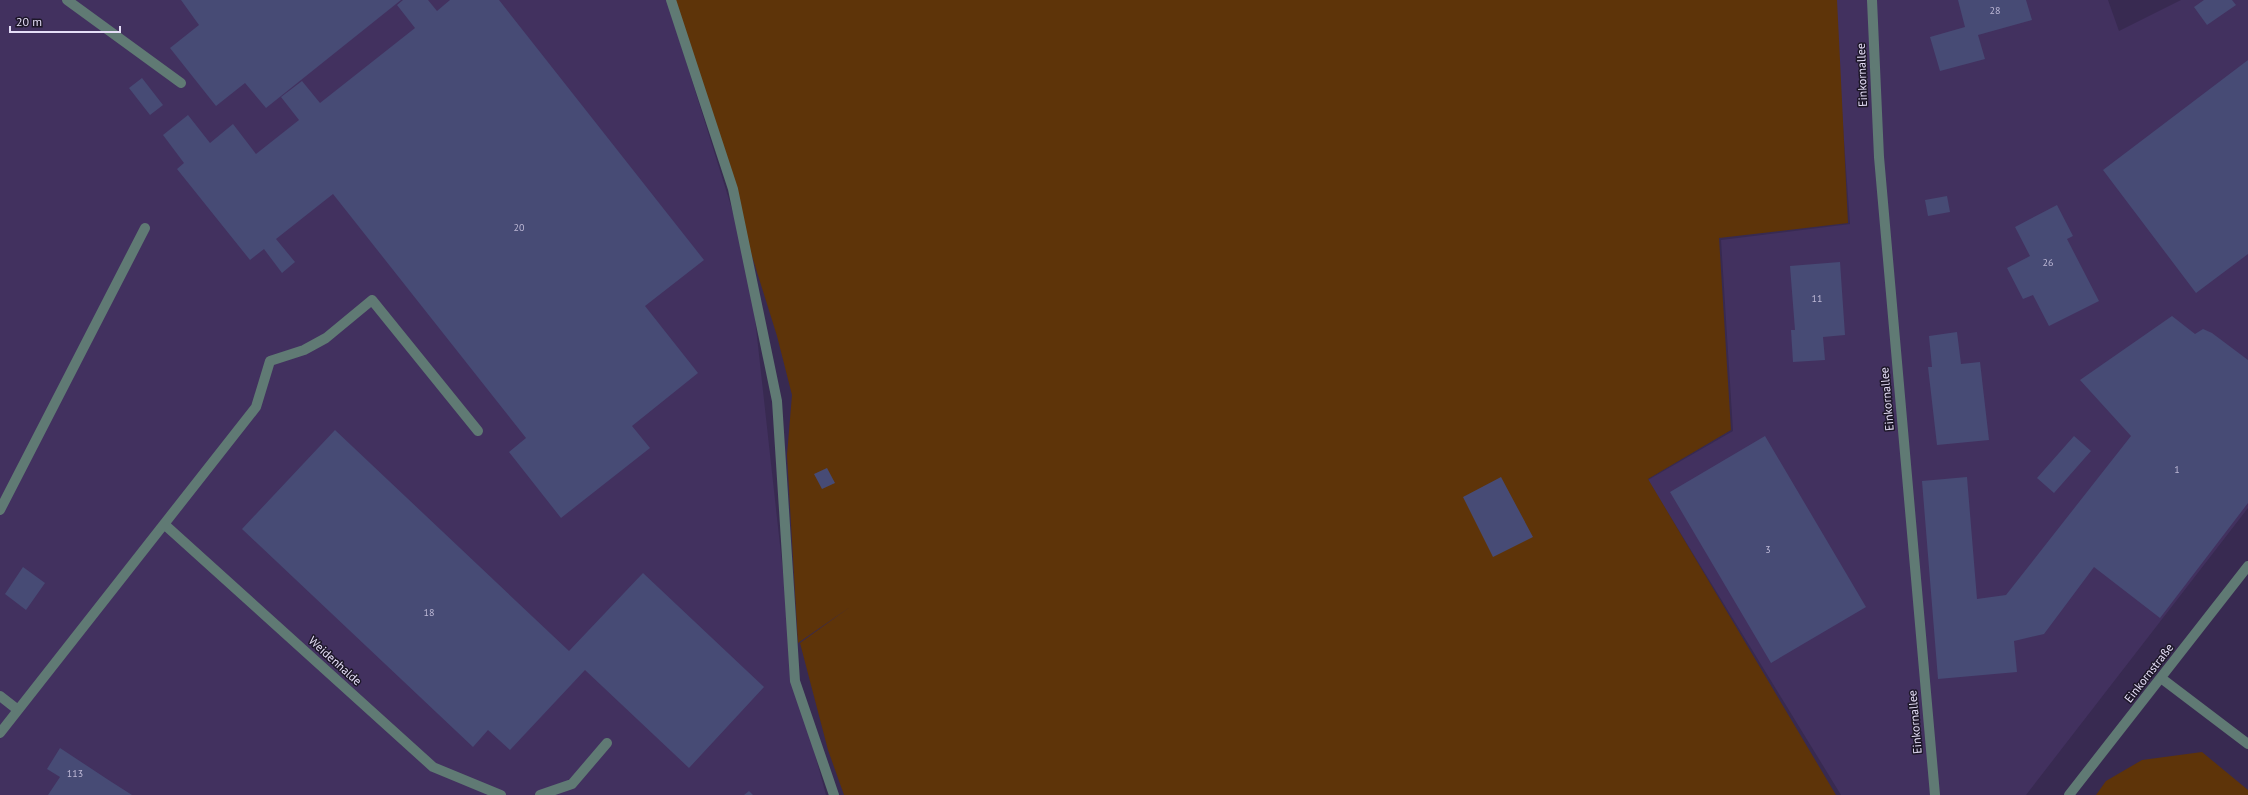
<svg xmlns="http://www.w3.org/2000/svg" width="2248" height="795" font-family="'PT Sans',sans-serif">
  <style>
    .built { fill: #42315f }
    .green { fill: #5e3409 }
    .building { fill: #474b75 }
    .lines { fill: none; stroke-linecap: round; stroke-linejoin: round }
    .minor { stroke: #607a74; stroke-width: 10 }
    .labels { text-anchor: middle; stroke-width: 3; stroke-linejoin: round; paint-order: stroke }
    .number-label { font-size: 10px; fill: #beb9d6 }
    .street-label { font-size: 12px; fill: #e5def7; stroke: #1d1728 }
  </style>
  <rect width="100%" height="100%" fill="#382a51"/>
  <!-- built -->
  <path class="built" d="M0 0H667L749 264 795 681 826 795H0Z
    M1834 0H2108L2119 31 2181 0H2248V508L2026 795H1841L1648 480 1733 431 1721 240 1850 224Z"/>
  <!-- green -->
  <path class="green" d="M672 0H1837L1848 223 1719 238 1731 430 1648 479 1836 795H844L828 750 800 643 850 607 798 643 787 455 792 395 777 336Z
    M2202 752 2248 790V795H2096L2106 781 2142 760Z"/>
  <!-- building -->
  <path class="building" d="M181 0H401L266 108 245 83 216 106 170 48 199 25Z
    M403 0H428L437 11 450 0H499L704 260 645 306 698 373 632 426 650 448 561 518 509 452 526 438 333 194 276 239 295 262 282 273 264 249 250 260 177 169 184 163 163 135 188 115 210 143 233 124 256 154 299 120 281 97 302 81 320 103 415 28 397 5Z
    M1958 0H2026L2032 20 1978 35 1985 59 1940 71 1930 37 1965 27Z
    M2204 0H2232L2236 5 2207 25 2194 7Z
    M2248 60V254L2196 293 2103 170Z
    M142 78 163 105 150 115 129 88Z
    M1947 196 1950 212 1928 216 1925 200Z
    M2057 205 2073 236 2067 239 2099 301 2049 326 2033 295 2023 299 2007 268 2030 256 2015 227Z
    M1840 262 1845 335 1823 337 1825 360 1793 362 1791 330H1795L1790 266Z
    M2172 316 2195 334 2203 329 2212 333 2248 360V503L2160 618 2094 567 2044 634 2014 641 2017 672 1938 679 1922 481 1967 477 1977 599 2006 595 2131 436 2080 380Z
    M1957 332 1961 364 1980 362 1989 440 1937 445 1928 367H1932L1929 336Z
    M335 430 569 651 643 573 764 687 689 768 585 670 510 750 488 730 473 747 242 529Z
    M1765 436 1866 607 1771 663 1670 492Z
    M2074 436 2091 451 2054 493 2037 478Z
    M827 468 835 483 822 489 814 474Z
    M1501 477 1533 537 1493 557 1463 497Z
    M23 567 45 583 26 610 5 594Z
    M60 748 110 781 132 795H48L60 777 47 769Z
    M749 791 753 795H744Z"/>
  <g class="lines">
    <!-- minor -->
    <path class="minor" d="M67 0 181 83
      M671 0 733 189 777 401 795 681 834 795
      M1872 0 1879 157 1935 795
      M0 510 145 228
      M164 524 433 767 501 795
      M2161 678 2248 744
      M0 696 18 710
      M0 733 256 407 270 361 304 350 326 338 372 300 478 431
      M540 795 572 784 607 743
      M2069 795 2248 566"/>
  </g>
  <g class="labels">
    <!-- number labels -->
    <g class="number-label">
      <text x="1995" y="14">28</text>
      <text x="519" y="231">20</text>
      <text x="2048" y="266">26</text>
      <text x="1817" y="302">11</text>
      <text x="2177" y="473">1</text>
      <text x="1768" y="553">3</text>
      <text x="429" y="616">18</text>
      <text x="75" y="777">113</text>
    </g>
    <!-- street labels -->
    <g class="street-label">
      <text transform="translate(1862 75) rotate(-92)" y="4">Einkornallee</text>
      <text transform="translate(1887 399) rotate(-95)" y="4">Einkornallee</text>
      <text transform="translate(335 661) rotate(42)" y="4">Weidenhalde</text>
      <text transform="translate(2149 673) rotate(-52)" y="4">Einkornstraße</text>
      <text transform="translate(1915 722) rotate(-95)" y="4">Einkornallee</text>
    </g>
  </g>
  <!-- scale -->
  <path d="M10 26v6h110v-6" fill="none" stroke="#e5def7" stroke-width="2"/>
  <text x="16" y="26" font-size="12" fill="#e5def7" stroke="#1d1728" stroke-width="3" paint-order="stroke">20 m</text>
</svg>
